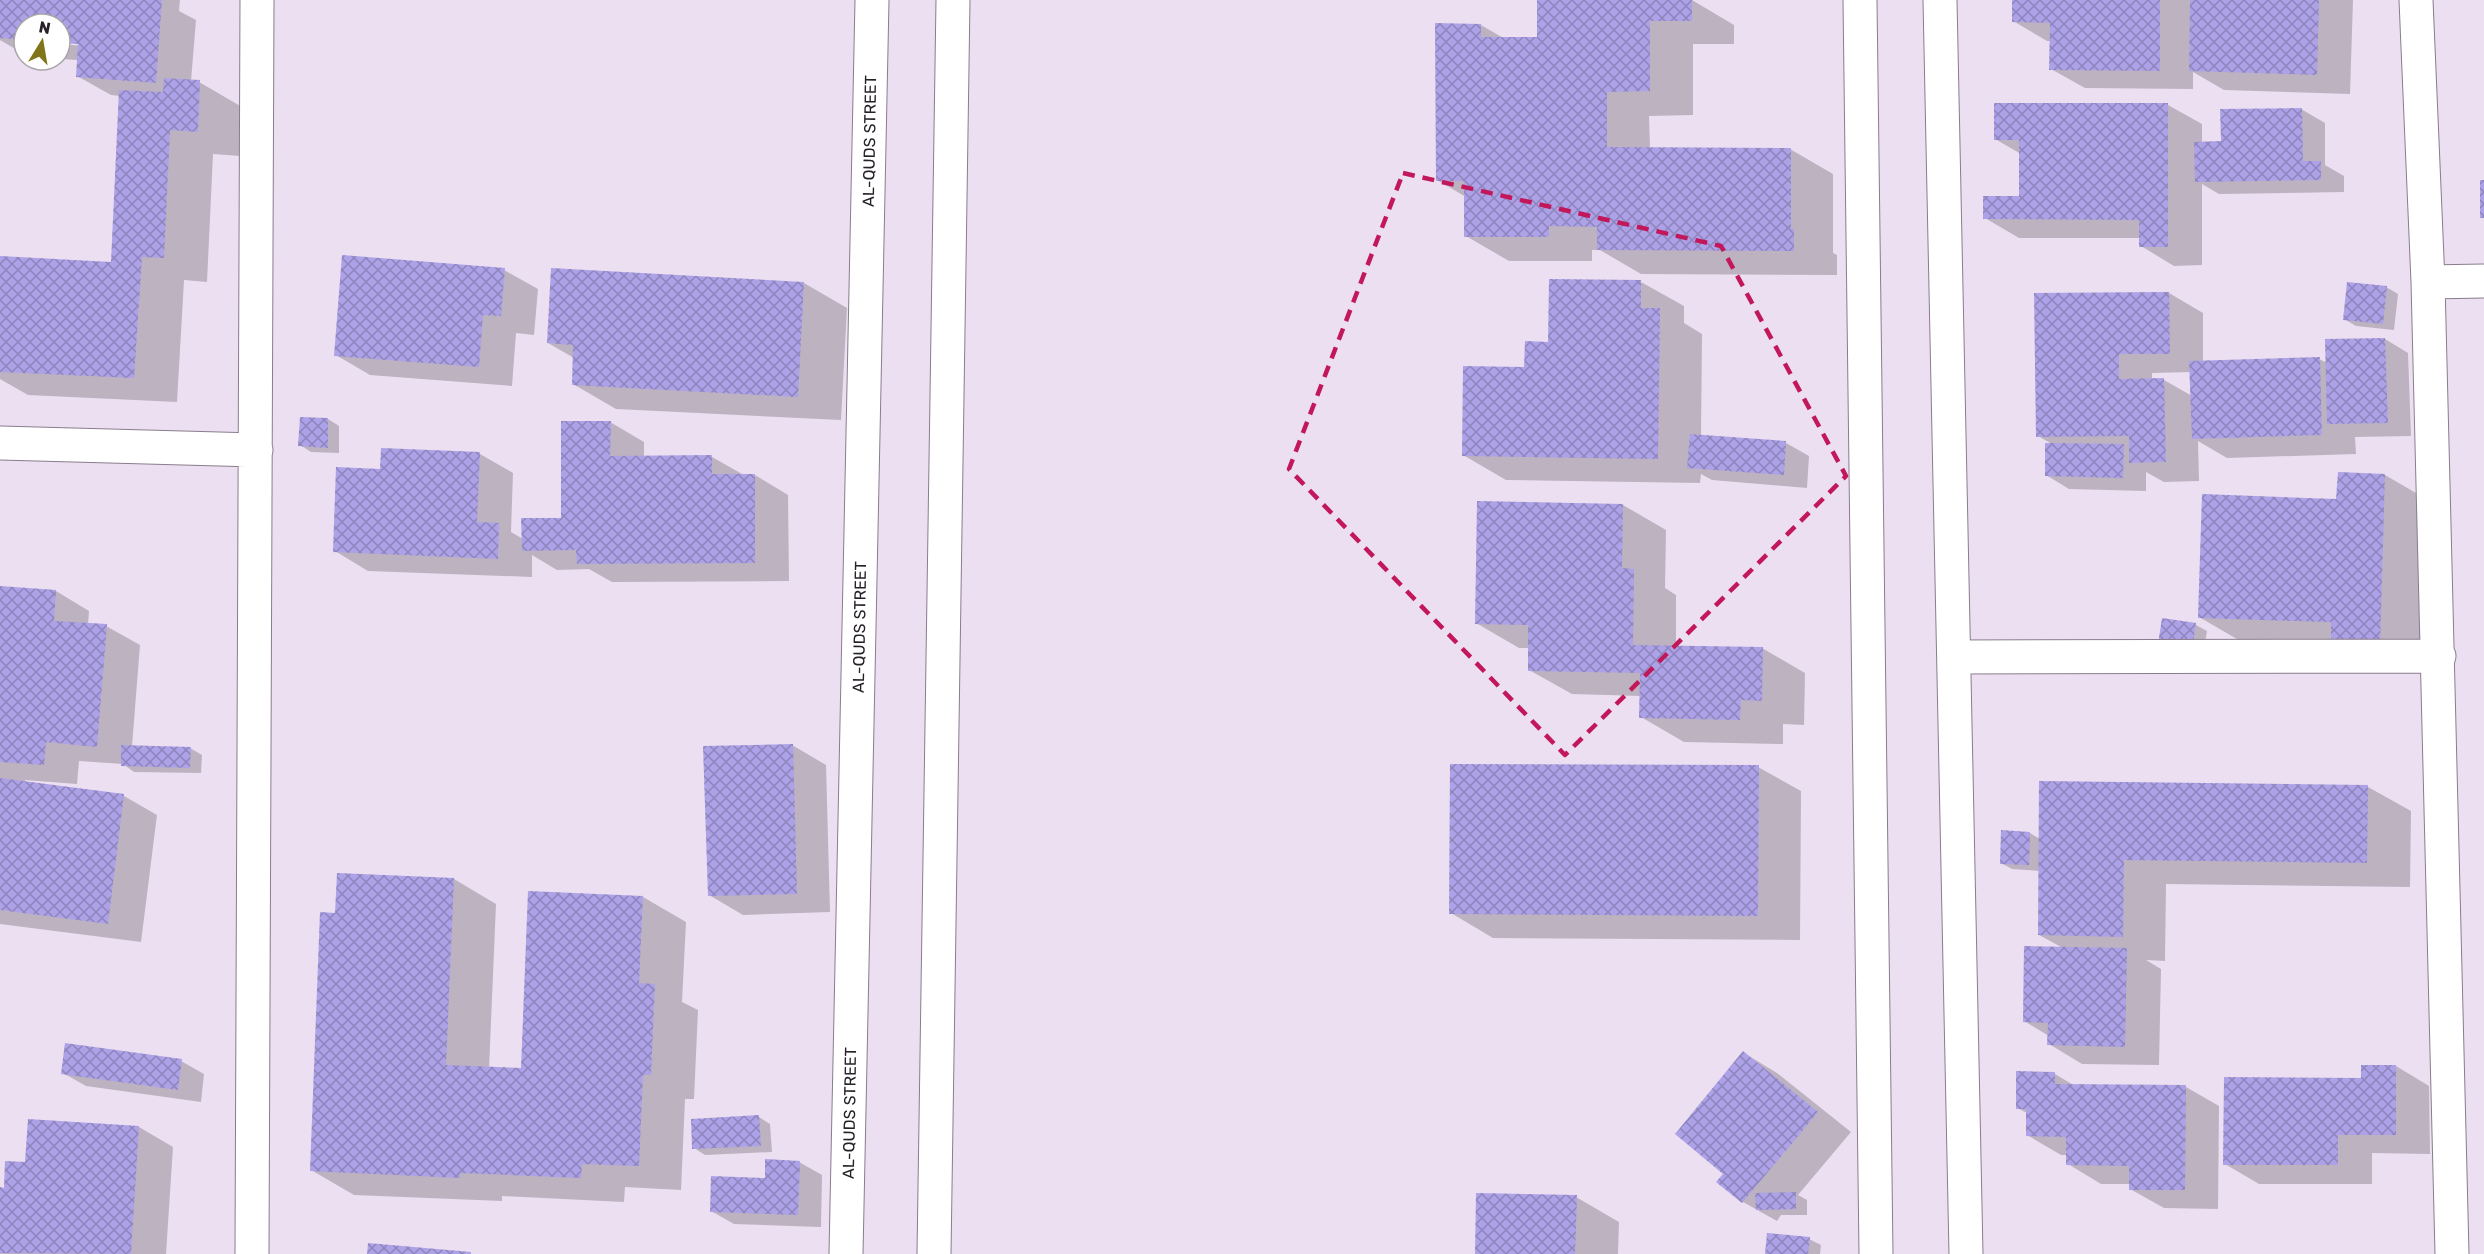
<svg xmlns="http://www.w3.org/2000/svg" width="2484" height="1254" font-family="Rubik,sans-serif">
  <style>
    .shadow { fill: #0003; fill-rule: evenodd }
    .building { fill: url(#building-cross-hatch) }
    .lines { fill: none; stroke-linecap: round; stroke-linejoin: round }
    .minor-casing { stroke: #897d8d; stroke-width: 35 }
    .minor { stroke: #fff; stroke-width: 33 }
    .marked { fill: none; stroke: #c2185b; stroke-width: 4.5; stroke-dasharray: 12 8; stroke-linejoin: round }
    .labels { text-anchor: middle; stroke-width: 5; stroke-linejoin: round; paint-order: stroke }
    .street-label { font-size: 16px; fill: #272229; stroke: #fff }
  </style>
  <defs>
    <pattern id="building-cross-hatch" width="8" height="8" patternUnits="userSpaceOnUse" patternTransform="scale(1.5)"><rect width="8" height="8" fill="#ada2e8"/><path d="M0 0l8 8M0 8l8-8" fill="none" stroke="#8d84bc"/></pattern>
  </defs>
  <rect width="100%" height="100%" fill="#ecdff1"/>
  <!-- shadow -->
  <path class="shadow" d="M0 0H180L179 11 196 20 191 81 199 82 242 107 240 156 213 154 207 282 184 280 177 402 28 395 0 379V257L112 263 120 96 111 95 77 76 78 60 60 59V44L85 46 86 43 60 41V24H24V54L0 40Z
    M1692 0 1734 25V44H1693V115L1649 116 1650 149H1790L1833 174V253L1837 255V275L1641 274 1600 250H1592V261H1509L1466 236V197L1437 180 1481 25 1505 39H1539Z
    M2014 0H2353L2350 94 2224 90 2193 72V89L2085 88 2051 69V41H2047L2013 21Z
    M1995 104 2168 105 2202 124V143L2223 142 2301 109 2325 123V165L2344 176V192L2219 194 2202 184V265L2174 266 2141 246V238H2019L1985 218 2020 197 2021 154 1995 139Z
    M504 270 538 289 534 335 516 333 512 386 370 375 336 355Z
    M1641 282 1684 306V323L1702 334 1701 436 1786 443 1809 456 1807 488 1712 480 1701 474 1700 483 1506 480 1463 455 1526 369 1550 343Z
    M804 283 847 308 841 420 616 409 573 384 574 358 548 343Z
    M2386 287 2398 294 2394 330 2356 326 2344 319Z
    M2169 293 2203 313V362L2319 359 2327 363 2385 339 2408 353 2411 436 2355 437 2356 454 2227 458 2198 441 2199 481 2164 482 2146 472V491L2069 489 2046 475 2052 444 2038 436ZM2191 372 2192 396 2164 380H2152V373Z
    M328 419 339 426V453L311 452 300 445Z
    M610 422 644 442V457H712L744 475H755L788 495 789 581 612 582 589 569 557 570 532 555V577L368 571 335 551 382 470 480 454 513 473 511 532 523 539 562 519Z
    M2385 475 2428 500 2423 672 2242 642 2199 617 2338 500Z
    M1478 502 1623 505 1666 530 1665 588 1676 595V647L1762 648 1805 673 1804 725 1783 724V744L1684 742 1641 717V696L1572 694 1529 670 1530 648H1519L1476 623Z
    M0 587 56 591 89 611 88 625 106 626 140 645 132 746 190 748 202 755 201 773 134 772 123 764 79 761 77 784 25 780V783L124 796 157 815 141 942 0 924Z
    M2164 620 2196 625 2207 631 2202 662Z
    M792 745 826 765 830 912 743 915 709 895Z
    M1758 767 1801 791 1800 940 1493 938 1451 913Z
    M2368 787 2411 811 2410 887 2166 884 2165 961 2146 960 2161 969 2159 1065 2082 1064 2049 1044V1036L2024 1021 2063 948 2039 935 2040 871 2012 869 2001 863 2030 833 2040 839Z
    M454 879 496 904 489 1069 522 1070 643 897 686 922 682 1002 698 1010 694 1099H685L681 1190 625 1187 624 1202 502 1196V1201L354 1195 311 1170 336 915Z
    M1744 1053 1777 1073 1851 1132 1798 1195 1807 1200V1215H1781L1777 1221 1743 1202 1725 1173Z
    M181 1061 204 1074 201 1102 86 1086 63 1073Z
    M2396 1066 2429 1086 2430 1154 2372 1153V1184H2259L2225 1164 2363 1079Z
    M2055 1074 2075 1086 2186 1087 2219 1106 2218 1209 2164 1208 2130 1189V1184H2101L2068 1164V1155H2061L2027 1135V1113L2017 1108Z
    M759 1117 770 1124 772 1152 705 1155 694 1148Z
    M29 1120 139 1127 173 1147 166 1254H0V1189H5L27 1163Z
    M799 1162 822 1175 821 1227 734 1224 711 1211Z
    M1576 1197 1619 1222 1618 1254H1476Z
    M1809 1239 1821 1245 1820 1254H1767Z"/>
  <!-- building -->
  <path class="building" d="M0 0H162L156 83 76 77 78 44 60 43V24H24V40L0 38Z
    M1537 0H1692V21H1650V91L1607 92V147L1791 148V229H1794V251L1597 250V227L1549 226V237H1464V181H1436L1435 23 1481 24V37H1537Z
    M2012 0H2160V71L2049 70 2050 23 2012 22Z
    M2190 0H2319L2317 75 2189 71Z
    M164 78 200 80 198 132 170 130 164 258 142 257 134 378 0 372V256L111 262 119 90 163 92Z
    M1994 103H2168V247H2139V220L1983 219V196H2019V140H1994Z
    M2302 108 2303 161H2321V180L2195 182 2194 142 2221 141 2220 109Z
    M2480 180H2484V218H2480Z
    M342 255 505 268 501 316 483 315 479 367 334 356Z
    M551 268 804 282 798 397 572 385 573 345 547 343Z
    M1549 279 1641 280V308H1660L1658 459 1462 456 1463 366 1524 367 1525 341 1548 342Z
    M2347 282 2387 286 2383 324 2343 320Z
    M2169 292 2170 354H2119V379L2164 378 2166 462 2129 463V436L2036 437 2034 293Z
    M2385 338 2388 423 2327 424 2325 339Z
    M2320 357 2322 435 2192 439 2189 361Z
    M300 417 328 418V448L298 446Z
    M561 421H611L610 456 712 455V474H755V563L577 564 576 550 522 551 521 518H561Z
    M1690 434 1786 441 1784 475 1687 468Z
    M2045 443 2124 444 2123 478 2045 476Z
    M381 448 480 452 477 522 499 523 498 559 333 552 336 467 380 469Z
    M2338 472 2385 474 2380 648 2331 646V622L2198 618 2202 494 2336 499Z
    M1477 501 1623 504 1622 568 1634 569 1633 645 1763 647 1762 701 1741 700 1740 720 1639 718 1640 673 1528 671V625L1475 624Z
    M0 586 56 590 54 621 107 624 97 747 46 742 44 765 0 762Z
    M2162 618 2196 623 2191 656 2157 651Z
    M793 744 797 894 708 896 703 746Z
    M121 745 191 747 190 768 121 766Z
    M1450 764 1759 765 1758 916 1449 914Z
    M0 778 124 794 108 924 0 910Z
    M2039 781 2368 785 2367 863 2124 860 2123 937 2038 935Z
    M2001 830 2030 832 2029 865 2000 864Z
    M337 873 454 878 446 1065 521 1068 528 891 643 896 639 983 655 984 651 1075H643L639 1166 582 1164 581 1178 460 1173V1178L310 1171 320 912 335 913Z
    M2024 946 2127 948 2125 1047 2047 1045 2048 1023 2023 1022Z
    M65 1043 182 1059 178 1090 61 1074Z
    M1743 1051 1818 1112 1742 1203 1716 1182 1723 1174 1675 1134Z
    M2361 1065H2396V1135H2338V1165H2223L2224 1077 2361 1078Z
    M2016 1071 2055 1072V1084L2186 1085 2185 1190H2129V1166L2066 1165V1137L2026 1136V1109H2016Z
    M759 1115 761 1146 692 1149 691 1119Z
    M28 1119 139 1126 131 1254 0 1253V1187L4 1188 5 1161 25 1162Z
    M765 1159 800 1161 798 1215 710 1212 711 1176 765 1178Z
    M1796 1192V1209L1756 1210 1755 1193Z
    M1476 1193 1577 1195 1575 1254H1475Z
    M1767 1233 1810 1237 1808 1254H1765Z
    M368 1243 471 1252V1254H367Z"/>
  <g class="lines">
    <!-- minor casing -->
    <g class="minor-casing">
      <path id="minor" d="M1860 0 1876 1254
        M1940 0 1966 1254
        M2416 0 2428 282 2452 1254
        M2428 282 2484 281
        M0 443 256 450
        M1954 657 2439 656
        M252 1254 257 0
        M846 1254 872 0
        M934 1254 953 0"/>
    </g>
    <!-- minor -->
    <use href="#minor" class="minor"/>
  </g>
  <!-- marked area -->
  <path class="marked" d="M1403 173 1721 246 1846 476 1565 755 1289 469Z"/>
  <g class="labels">
    <!-- street labels -->
    <g class="street-label">
      <text transform="translate(869 141) rotate(-89)" y="6">AL-QUDS STREET</text>
      <text transform="translate(859 627) rotate(-89)" y="6">AL-QUDS STREET</text>
      <text transform="translate(849 1113) rotate(-89)" y="6">AL-QUDS STREET</text>
    </g>
  </g>
  <!-- north arrow -->
  <g transform="translate(42 42) rotate(11)"><circle r="28" fill="#ffffff" stroke="#a9a7a9" stroke-width="1.5"/>
  <path d="M0-4.5L10 22L0 15L-10 22Z" fill="#807518"/>
  <text y="-9" font-size="16" font-weight="bold" text-anchor="middle" fill="#272229">N</text>
  </g>
</svg>
